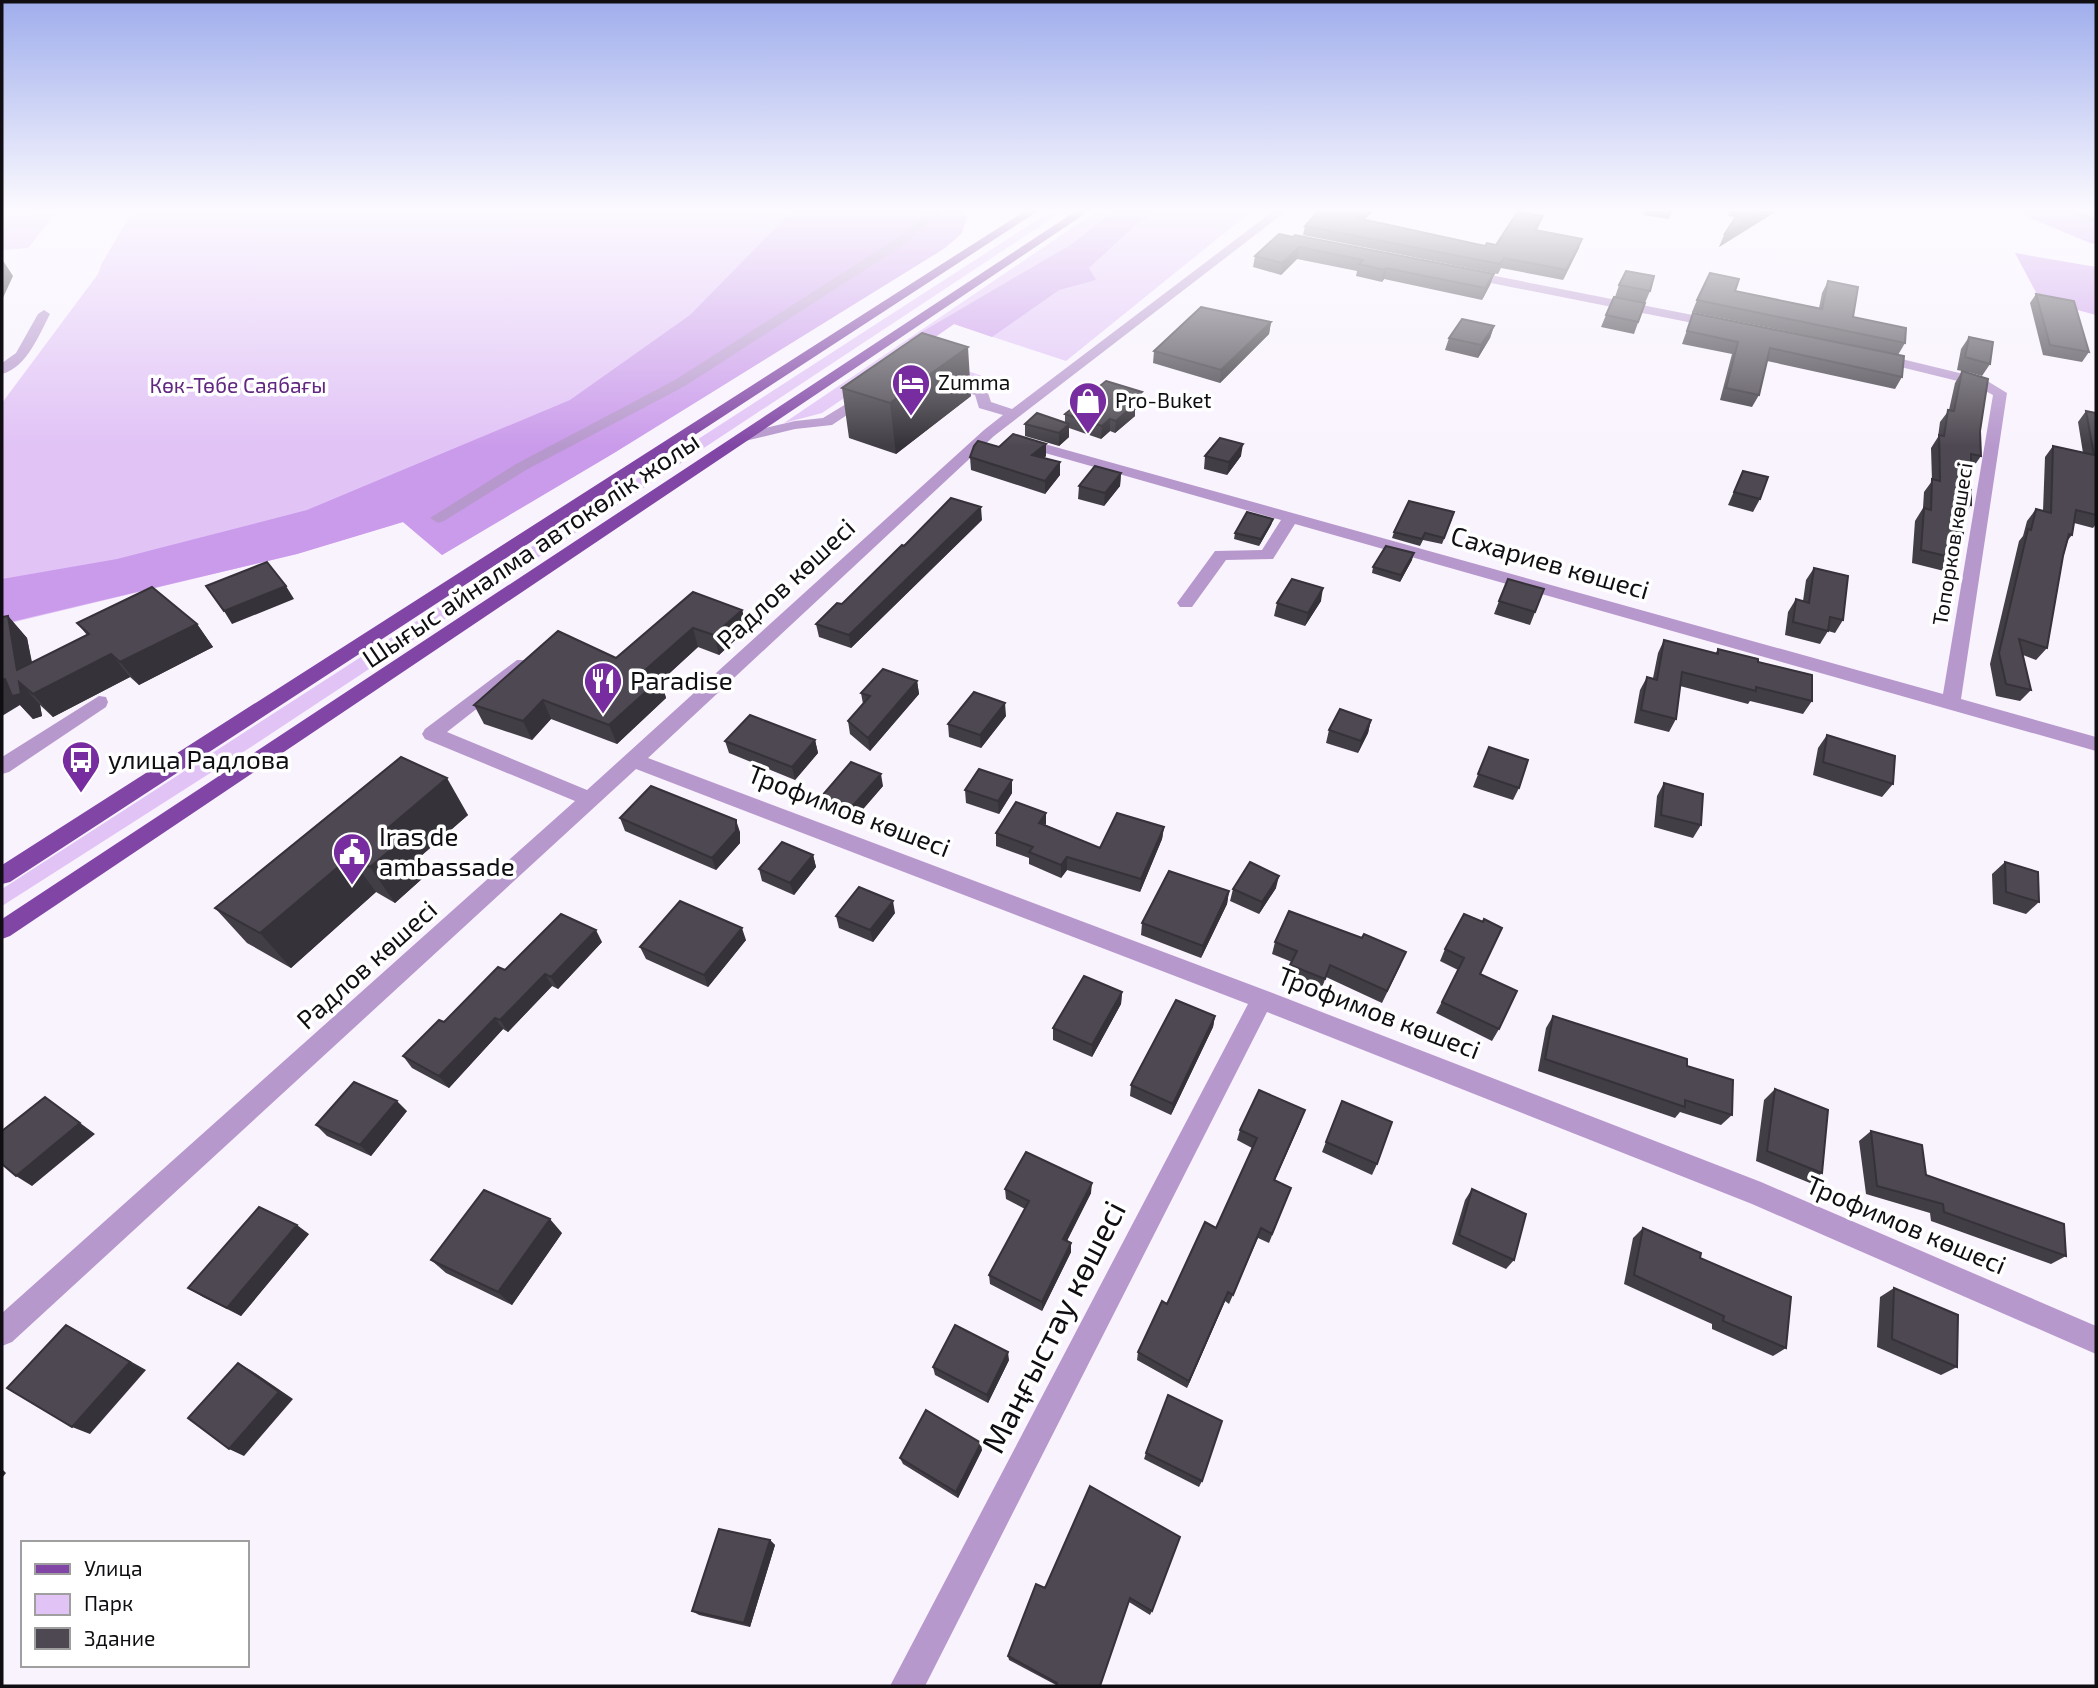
<svg xmlns="http://www.w3.org/2000/svg" width="2098" height="1688" font-family="'Exo 2',sans-serif">
  <style>
    .green { fill: #e1c3f6 }
    .forest { fill: #ca9bea }
    .lines { fill: none; stroke-linecap: round; stroke-linejoin: round }
    .stream { stroke: #9876af; stroke-width: 5 }
    .minor { fill: #b798cd; fill-rule: evenodd }
    .major { fill: #8146a5; fill-rule: evenodd }
    .wall { fill: #423e46 }
    .shaded-wall { fill: #363239 }
    .building { fill: #4d4851; stroke: #363239; stroke-width: 2 }
    .labels { text-anchor: middle; stroke-width: 7; stroke-linejoin: round; paint-order: stroke }
    .far-poi-label { font-size: 21px; fill: #100e12; stroke: #fff; text-anchor: start }
    .far-park-label { font-size: 21px; fill: #612782; stroke: #fff }
    .far-street-label { font-size: 21px; fill: #100e12; stroke: #fff }
    .street-label { font-size: 26px; fill: #100e12; stroke: #fff }
    .poi-label { font-size: 26px; fill: #100e12; stroke: #fff; text-anchor: start }
    .near-street-label { font-size: 32px; fill: #100e12; stroke: #fff }
  </style>
  <rect width="100%" height="100%" fill="#f9f3fe"/>
  <!-- green -->
  <path class="green" d="M134 209H961L967 215 962 233 945 248 614 453 442 555 403 522 297 554 2 625V403L98 274 102 263Z
    M1054 209H1066L251 747 2 906V889Z
    M1100 209H1254L1066 361 954 324 911 353 1011 385 1004 392 902 359 822 413 784 423Z
    M56 213 28 248 2 250V218Z"/>
  <!-- forest -->
  <path class="forest" d="M794 209H961L967 215 962 233 945 248 614 453 442 555 403 522 297 554 2 624V579L117 559 307 510 570 400 690 315Z
    M1116 209H1162L1140 221 1089 268 1096 280 1059 290 992 337 954 324 931 340H908L1072 244Z
    M2009 209H2096V244L2090 243Z
    M2015 253 2096 267V315L2040 300Z"/>
  <g class="lines">
    <!-- stream -->
    <path class="stream" d="M2063 209 2096 220"/>
    <!-- minor -->
    <path class="minor" d="M933 209H945L902 246 685 386 526 470 444 521 438 523 430 518 516 464 675 380 894 240Z
      M1276 209H1289L994 436 648 758 1270 992 1761 1182 2096 1326V1354L1752 1204 1267 1012 925 1686H890L1248 1004 636 769 12 1342 2 1346V1313L575 801 425 739 422 734 425 729 517 660H529L532 664 529 668 447 732 587 790 984 430 1003 415 979 408 975 395 939 384V378H949L987 390 991 402 1012 409Z
      M1465 270 1718 320 1725 324 1718 328 1461 277V271Z
      M44 310 50 314C39 335 27 367 2 374V363L16 353 38 314Z
      M1877 353 1984 379 2007 393 1961 699 2096 737V751L1295 524 1273 559 1226 560 1192 607H1180L1177 603 1215 551 1262 550 1281 520 1013 444 1011 441 1013 438H1023L1943 694 1993 395 1974 385 1872 360 1870 357Z
      M869 390 874 391V397L832 425 795 429 745 441 738 437 740 434 795 421 823 418Z
      M99 696 106 697 108 702 106 707 9 772 2 774V757Z"/>
    <!-- major -->
    <path class="major" d="M1028 209H1041L10 882 2 884V865Z
      M1079 209H1092L10 936 2 939V919Z"/>
  </g>
  <!-- wall -->
  <path class="wall" d="M1320 209H1376L1364 219 1485 246 1496 245 1543 216 1537 230 1579 248 1563 280 1501 268 1498 274 1303 235 1305 226Z
    M1645 209H1673L1669 219 1643 215Z
    M1731 209H1777L1775 212 1719 247 1736 217 1728 216Z
    M1293 237 1494 274 1490 285 1482 300 1384 279 1382 282 1356 276 1357 271 1297 259 1281 275 1253 267 1255 256Z
    M1828 281 1853 317 1905 343 1898 355 1902 377 1895 389 1767 361 1759 395 1752 407 1720 400 1732 354 1682 344 1693 313 1814 337 1692 312 1697 300 1735 291 1819 308 1822 293Z
    M1619 285 1650 291 1645 303 1615 297Z
    M2036 294 2089 352 2082 362 2043 355 2030 303Z
    M1645 303 1634 334 1601 327 1606 315Z
    M1271 322 1269 334 1220 383 1153 363 1154 351Z
    M1494 326 1490 338 1478 358 1445 350 1449 338Z
    M1969 337 1990 364 1982 376 1968 372 1980 431 1981 456 1972 469H1971V505L1963 517V535L1958 542V559L1948 572 1912 563 1915 521 1923 508 1924 492 1932 481 1931 448 1938 437 1940 422 1949 410 1955 383 1962 371 1957 370 1961 349Z
    M842 388 971 396 896 454 849 438Z
    M1142 392 1141 405 1135 410V416L1115 433 1110 431 1101 439 1069 428V437L1059 446 1025 436V424L1065 423V414Z
    M2086 411 2096 413V524L2093 528 2074 523 2072 535 2068 540 2063 556 2047 648 2036 660 2023 655 2031 690 2020 701 1996 696 1990 664 2019 541 2023 536 2027 521 2036 509 2043 511 2045 457 2053 446 2083 453 2078 422Z
    M1046 444V456L1044 458 1060 475 1045 494 971 470 970 457 999 447Z
    M1205 456H1241L1227 475 1204 469Z
    M1743 471 1760 499 1753 512 1728 505Z
    M1121 473 1120 486 1104 506 1078 499 1079 486Z
    M1273 519 1271 525 1259 546 1234 539 1235 533Z
    M1452 519 1442 544 1423 540 1420 546 1392 538 1394 532Z
    M982 520 851 648 819 637 816 624 842 604 904 546Z
    M1412 560 1400 582 1372 573 1373 567Z
    M1814 568 1843 620 1835 633 1828 631 1820 644 1785 635 1788 612 1796 599 1803 601 1806 580Z
    M1544 589 1530 625 1494 614 1499 601Z
    M693 592 742 610 747 629 719 655 698 647 661 681 666 698 617 744 551 719 532 740 484 724 474 705 616 658Z
    M1321 601 1305 626 1274 616 1277 603Z
    M8 616 27 638 32 662 87 635 77 623 197 624 213 647 139 685 130 677 53 717 40 705 42 716 33 719 20 705Z
    M1664 640 1715 654 1718 649 1758 662 1812 701 1803 714 1750 701 1748 704 1680 686 1676 719 1669 732 1634 723 1640 690 1647 677 1653 678 1658 653Z
    M917 681 919 694 870 751 850 734 848 721 863 704 861 693Z
    M1006 716 981 748 949 737 948 724Z
    M1371 720 1368 733 1358 753 1326 743 1329 730Z
    M1827 735 1893 784 1882 797 1813 775 1818 748Z
    M815 740 818 753 795 780 729 753 725 741Z
    M1489 747 1519 788 1513 800 1473 787Z
    M401 757 468 815 414 862 424 877 395 903 376 892 291 968 247 943 215 908Z
    M1664 783 1701 825 1693 838 1654 827 1657 796Z
    M883 786 851 823 822 811 820 798Z
    M965 790 1012 793 999 814 966 803Z
    M620 818 740 832V843L716 870 625 831Z
    M1046 825 1100 848 1164 827 1162 839 1140 892 1067 870 1061 878 1029 864V858L996 846V833Z
    M813 855 816 867 794 895 762 881 759 869Z
    M2005 862 2039 902 2026 914 1993 904 1992 874Z
    M1276 888 1259 914 1230 901 1233 889Z
    M1229 891 1227 904 1201 958 1141 935 1142 923Z
    M895 913 873 942 839 928 836 916Z
    M1483 922 1480 974 1499 1029 1492 1041 1436 1013 1458 970 1440 961 1445 949Z
    M746 940 708 987 646 959 640 947Z
    M602 942 558 989 552 986 508 1032 503 1029 449 1088 412 1068 403 1056 505 970Z
    M1275 942 1401 964 1382 1003 1326 977 1321 990 1287 977 1292 962 1272 954Z
    M1122 992 1121 1004 1092 1057 1053 1040V1028Z
    M1215 1016 1213 1027 1171 1115 1130 1096 1131 1085Z
    M1553 1016 1687 1066 1732 1115 1721 1125 1680 1112 1675 1118 1538 1071 1546 1028Z
    M1775 1089 1822 1173 1810 1183 1756 1161 1764 1100Z
    M1342 1101 1377 1164 1372 1175 1322 1152Z
    M407 1111 371 1156 327 1136 316 1125Z
    M1301 1121 1275 1180 1291 1188 1269 1243 1258 1238 1229 1304 1225 1301 1187 1388 1137 1360 1138 1352 1167 1304 1216 1228 1252 1148 1237 1140 1240 1130Z
    M1871 1131 1926 1175 2066 1256 2051 1264 1931 1221 1930 1213 1866 1194 1859 1141Z
    M1005 1189 1091 1193 1067 1241 1071 1252 1042 1311 990 1284 989 1275 1025 1209 1006 1199Z
    M1472 1189 1514 1260 1506 1269 1452 1244 1465 1200Z
    M1643 1228 1700 1258 1786 1348 1773 1356 1712 1329V1324L1624 1284 1633 1238Z
    M562 1233 512 1305 446 1273 431 1260Z
    M309 1234 241 1316 203 1297 188 1288Z
    M1894 1288 1957 1367 1941 1375 1877 1347 1880 1297Z
    M1009 1360 988 1403 935 1375 933 1367Z
    M982 1450 958 1498 903 1464 900 1458Z
    M1146 1453 1202 1481 1199 1487 1144 1459Z
    M1090 1486 1152 1611 1150 1615 1129 1602 1056 1685 1009 1660 1008 1656 1045 1588Z
    M770 1540 775 1545 750 1627 699 1615 692 1611Z"/>
  <!-- shaded-wall -->
  <path class="shaded-wall" d="M1367 209H1376L1356 227 1357 218Z
    M1766 209H1777L1775 212 1719 247 1724 235Z
    M1582 239 1579 248 1563 280 1566 270Z
    M1299 247 1297 259 1281 275 1282 263Z
    M2 259 13 276 2 300Z
    M1386 268 1384 279 1382 282 1384 270Z
    M1494 274 1490 285 1482 300 1485 288Z
    M1271 322 1269 334 1220 383 1221 370Z
    M1494 326 1490 338 1478 358 1481 345Z
    M968 347 971 396 896 454 890 403Z
    M1142 392 1141 405 1135 410V416L1115 433 1116 421 1130 402Z
    M1110 419V431L1101 439 1102 426Z
    M1069 424V437L1059 446V433Z
    M1046 444V456L1032 468V455Z
    M1243 444 1241 456 1227 475 1229 462Z
    M1060 462V475L1045 494V481Z
    M1121 473 1120 486 1104 506 1105 493Z
    M981 507 982 520 851 648 849 635Z
    M1273 519 1271 525 1259 546 1261 539Z
    M1414 553 1412 560 1400 582 1401 575Z
    M286 586 294 599 232 624 224 611Z
    M1323 588 1321 601 1305 626 1308 613Z
    M742 610 747 629 719 655 714 635Z
    M8 616 27 638 37 692 111 654 130 677 53 717 33 694 17 670Z
    M197 624 213 647 139 685 120 662Z
    M693 628 698 647 661 681 666 698 617 744 609 725 644 671Z
    M2 663 40 705 42 716 33 719 20 705 2 716Z
    M917 681 919 694 870 751 868 738Z
    M543 700 551 719 532 740 523 721Z
    M1005 703 1006 716 981 748 980 735Z
    M1371 720 1368 733 1358 753 1361 741Z
    M815 740 818 753 795 780 792 767Z
    M881 774 883 786 851 823 849 810Z
    M447 778 468 815 414 862 424 877 395 903 370 867 382 833Z
    M1012 780V793L999 814 998 801Z
    M1046 813V825L1039 823Z
    M736 820 740 832V843L716 870 712 858Z
    M1164 827 1162 839 1140 892 1141 879Z
    M813 855 816 867 794 895 790 883Z
    M350 857 376 892 291 968 260 933Z
    M1067 857V870L1061 878V865Z
    M1279 876 1276 888 1259 914 1262 902Z
    M1229 891 1227 904 1201 958 1203 946Z
    M893 901 895 913 873 942 870 930Z
    M742 928 746 940 708 987 704 975Z
    M596 930 602 942 558 989 551 977Z
    M545 974 552 986 508 1032 500 1020Z
    M1122 992 1121 1004 1092 1057V1045Z
    M1215 1016 1213 1027 1171 1115 1173 1104Z
    M495 1018 503 1029 449 1088 439 1076Z
    M45 1097 95 1134 32 1186 16 1176Z
    M397 1101 407 1111 371 1156 360 1145Z
    M1305 1110 1301 1121 1270 1190 1274 1180Z
    M1092 1183 1091 1193 1063 1248V1239Z
    M550 1219 562 1233 512 1305 498 1292Z
    M297 1225 309 1234 241 1316 227 1308Z
    M1071 1243V1252L1042 1311V1302Z
    M1228 1292 1225 1301 1187 1388 1189 1381Z
    M66 1325 146 1370 90 1434 72 1427Z
    M1008 1352 1009 1360 988 1403 987 1395Z
    M238 1363 252 1371 293 1399 244 1456 229 1449Z
    M981 1443 982 1450 958 1498 956 1492Z
    M2 1469 6 1473 2 1478Z
    M770 1540 775 1545 750 1627 744 1623Z"/>
  <!-- building -->
  <path class="building" d="M1320 209H1367L1357 218 1485 246 1487 243 1496 245 1518 211 1543 216 1535 230 1582 239 1566 270 1504 258 1500 264 1305 226Z
    M1741 209H1766L1724 235Z
    M1279 234 1293 237 1295 235 1494 274 1485 288 1386 268 1384 270 1359 264 1363 260 1299 247 1282 263 1255 256Z
    M1626 271 1654 276 1650 291 1619 285Z
    M1710 273 1739 279 1735 291 1822 309 1828 281 1858 287 1853 317 1906 328 1905 343 1697 300Z
    M2036 294 2074 301 2089 352 2050 345Z
    M1614 297 1645 303 1638 322 1606 315Z
    M1201 307 1271 322 1221 370 1154 351Z
    M1693 313 1904 356 1902 377 1770 348 1759 395 1726 388 1738 342 1687 331Z
    M1462 319 1494 326 1481 345 1449 338Z
    M922 333 968 347 890 403 842 388Z
    M1969 337 1993 342 1990 364 1965 357Z
    M1962 371 1988 379 1980 431 1981 456 1971 454V505L1963 504V535L1958 534V559L1921 550 1924 508 1931 510 1932 479 1940 481 1939 435 1944 436 1948 410 1954 411Z
    M1106 381 1142 392 1130 402 1135 404 1116 421 1110 419 1102 426 1065 414Z
    M2086 411 2096 413V515L2076 510 2072 535 2069 534 2063 556 2047 648 2019 639 2031 690 2006 684 1999 653 2028 529 2031 530 2036 509 2051 513 2053 446 2094 455Z
    M1037 413 1069 424 1059 433 1025 424Z
    M1013 434 1046 444 1032 455 1060 462 1045 481 970 457 974 446 978 441 999 447Z
    M1220 438 1243 444 1229 462 1205 456Z
    M1095 466 1121 473 1105 493 1079 486Z
    M1743 471 1768 477 1760 499 1734 492Z
    M951 498 981 507 849 635 816 624 837 603 842 604 902 545 904 546Z
    M1409 501 1454 512 1444 538 1425 533 1422 539 1394 532Z
    M1247 512 1273 519 1261 539 1235 533Z
    M1386 546 1414 553 1401 575 1373 567Z
    M267 562 286 586 224 611 206 586Z
    M1814 568 1848 576 1843 620 1830 617 1828 631 1793 622 1796 599 1809 603Z
    M1292 579 1323 588 1308 613 1277 603Z
    M1508 579 1544 589 1535 612 1499 601Z
    M152 587 197 624 120 662 111 654 33 694 19 682 21 694 12 696 5 679 2 680V617L8 616 17 670 89 634 77 623Z
    M693 592 742 610 714 635 693 628 644 671 660 679 609 725 543 700 523 721 474 705 558 631 616 658Z
    M1664 640 1718 654V649L1758 659V662L1812 675V701L1756 687V691L1682 672 1676 719 1641 710 1647 677 1657 680Z
    M883 669 917 681 868 738 848 721 870 696 861 693Z
    M974 692 1005 703 980 735 948 724Z
    M1340 709 1371 720 1361 741 1329 730Z
    M750 715 815 740 792 767 725 741Z
    M1827 735 1895 756 1893 784 1823 762Z
    M1489 747 1528 760 1519 788 1478 774Z
    M401 757 447 778 382 833 400 842 370 867 350 857 260 933 215 908Z
    M851 762 881 774 849 810 820 798Z
    M979 769 1012 780 998 801 965 790Z
    M1664 783 1703 794 1701 825 1661 815Z
    M651 786 736 820V831L712 858 620 818Z
    M1016 802 1046 813 1039 823 1100 848 1117 813 1164 827 1141 879 1067 857 1061 865 1029 852 1033 847 996 833Z
    M782 842 813 855 790 883 759 869Z
    M1250 862 1279 876 1262 902 1233 889Z
    M2005 862 2038 872 2039 902 2006 892Z
    M1169 871 1229 891 1203 946 1142 923Z
    M859 887 893 901 870 930 836 916Z
    M680 901 742 928 704 975 640 947Z
    M1289 911 1362 938 1364 934 1406 952 1387 991 1330 965 1325 979 1290 965 1297 951 1275 942Z
    M561 914 596 930 551 977 545 974 500 1020 495 1018 439 1076 403 1056 439 1020 444 1022 498 967 505 970Z
    M1464 914 1483 922 1484 919 1502 928 1480 974 1517 991 1499 1029 1442 1002 1464 958 1445 949Z
    M1084 976 1122 992 1092 1045 1053 1028Z
    M1176 1000 1215 1016 1173 1104 1131 1085Z
    M1553 1016 1687 1059V1066L1733 1080 1732 1115 1685 1100V1107L1545 1059Z
    M354 1082 397 1101 360 1145 316 1125Z
    M1775 1089 1828 1110 1822 1173 1767 1151Z
    M1259 1090 1305 1110 1274 1180 1291 1188 1272 1234 1261 1228 1233 1295 1228 1292 1189 1381 1138 1352 1162 1301 1167 1304 1205 1222 1216 1228 1257 1138 1240 1130Z
    M45 1097 80 1123 16 1176 2 1164V1131Z
    M1342 1101 1392 1122 1377 1164 1326 1142Z
    M1871 1131 1922 1145 1926 1175 2064 1224 2066 1256 1944 1212 1943 1204 1877 1186Z
    M1026 1152 1092 1183 1063 1239 1071 1243 1042 1302 989 1275 1029 1201 1005 1189Z
    M1472 1189 1526 1214 1514 1260 1459 1235Z
    M484 1190 550 1219 498 1292 431 1260Z
    M259 1207 297 1225 227 1308 188 1288Z
    M1643 1228 1701 1253 1700 1258 1791 1297 1786 1348 1723 1321 1724 1316 1634 1275Z
    M1894 1288 1958 1315 1957 1367 1892 1339Z
    M66 1325 130 1362 72 1427 7 1388Z
    M955 1325 1008 1352 987 1395 933 1367Z
    M238 1363 279 1392 229 1449 188 1418Z
    M1168 1395 1222 1421 1202 1481 1146 1453Z
    M926 1410 981 1443 956 1492 900 1458Z
    M1090 1486 1180 1537 1152 1611 1130 1598 1100 1686H1056L1057 1683 1008 1656 1036 1584 1045 1588Z
    M719 1529 770 1540 744 1623 692 1611Z"/>
  <!-- sky -->
  <linearGradient id="sky" x2="0" y2="1"><stop stop-color="#9fadec"/><stop offset="0.47" stop-color="#fcfaff"/><stop offset="1" stop-color="#fcfaff" stop-opacity="0"/></linearGradient>
  <rect width="2098" height="446" fill="url(#sky)"/>
  <!-- icons -->
  <defs>
    <g id="hotel-pin" transform="scale(2.0125)"><path d="M0 17L-7.5 6A9.5 9.5 0 1 1 7.5 6Z" fill="#772d9f" stroke="#fff"/><path d="M-6-4.5h1.5V1H6V5H4.5V3h-9V5H-6ZM-4 0a1.8 1.8 0 1 1 3.6 0ZM.5 0V-2.5h3Q6-2.5 6 0Z" fill="#fff"/></g>
    <g id="shop-pin" transform="scale(2.0125)"><path d="M0 17L-7.5 6A9.5 9.5 0 1 1 7.5 6Z" fill="#772d9f" stroke="#fff"/><path d="M-5-2.5h2.3a2.7 3.5 0 0 1 5.4 0H5L5.5 6h-11ZM-1.5-2.5h3a1.5 2.3 0 0 0-3 0Z" fill="#fff"/></g>
    <g id="restaurant-pin" transform="scale(2.0125)"><path d="M0 17L-7.5 6A9.5 9.5 0 1 1 7.5 6Z" fill="#772d9f" stroke="#fff"/><path d="M-5-6h1v4h1v-4h1v4h1v-4h1v5L-1.5 .5V6h-2V.5L-5-1ZM5-6V6H3V1.5H1.5Q1.5-4 5-6Z" fill="#fff"/></g>
    <g id="bus-pin" transform="scale(2.0125)"><path d="M0 17L-7.5 6A9.5 9.5 0 1 1 7.5 6Z" fill="#772d9f" stroke="#fff"/><path d="M-5-6H5V4H4V6H2V4H-2V6H-4V4H-5ZM-3.5-4V0h7V-4ZM-3.5 1.2v1.5H-2V1.2ZM2 1.2v1.5H3.5V1.2Z" fill="#fff"/></g>
    <g id="civic-pin" transform="scale(2.0125)"><path d="M0 17L-7.5 6A9.5 9.5 0 1 1 7.5 6Z" fill="#772d9f" stroke="#fff"/><path d="M-.6-6.5H3V-4.5H.6V-3L4-1V1h2V6H-6V1h2V-1L-.6-3ZM-1.2 2.5V6h2.4V2.5Z" fill="#fff"/></g>
  </defs>
  <g fill-rule="evenodd">
    <use href="#hotel-pin" x="911" y="383"/>
    <use href="#shop-pin" x="1088" y="401"/>
    <use href="#restaurant-pin" x="603" y="681"/>
    <use href="#bus-pin" x="81" y="760"/>
    <use href="#civic-pin" x="352" y="852"/>
  </g>
  <g class="labels">
    <!-- far-poi labels -->
    <g class="far-poi-label">
      <text x="938" y="390">Zumma</text>
      <text x="1115" y="408">Pro-Buket</text>
    </g>
    <!-- far-park labels -->
    <g class="far-park-label">
      <text x="238" y="393">Көк-Төбе Саябағы</text>
    </g>
    <!-- far-street labels -->
    <g class="far-street-label">
      <text transform="translate(1953 544) rotate(-81)" y="7">Топорков көшесі</text>
    </g>
    <!-- street labels -->
    <g class="street-label">
      <text transform="translate(531 550) rotate(-34)" y="9">Шығыс айналма автокөлік жолы</text>
      <text transform="translate(1550 563) rotate(16)" y="9">Сахариев көшесі</text>
      <text transform="translate(786 584) rotate(-43)" y="9">Радлов көшесі</text>
      <text transform="translate(849 811) rotate(21)" y="9">Трофимов көшесі</text>
      <text transform="translate(367 965) rotate(-42)" y="9">Радлов көшесі</text>
      <text transform="translate(1379 1013) rotate(21)" y="9">Трофимов көшесі</text>
      <text transform="translate(1906 1225) rotate(23)" y="9">Трофимов көшесі</text>
    </g>
    <!-- poi labels -->
    <g class="poi-label">
      <text x="630" y="690">Paradise</text>
      <text x="108" y="769">улица Радлова</text>
      <text x="379" y="846">Iras de<tspan x="379" dy="30">ambassade</tspan></text>
    </g>
    <!-- near-street labels -->
    <g class="near-street-label">
      <text transform="translate(1054 1327) rotate(-63)" y="11">Маңғыстау көшесі</text>
    </g>
  </g>
  <!-- border -->
  <rect width="2098" height="1688" fill="none" stroke="#100e12" stroke-width="7"/>
  <!-- legend -->
  <rect x="21" y="1541" width="228" height="126" fill="#ffffff" stroke="#9f9fa0" stroke-width="2"/>
  <rect x="35" y="1564" width="35" height="10" fill="#8146a5" stroke="#9f9fa0" stroke-width="2"/>
  <text x="84" y="1576" font-size="21" fill="#100e12">Улица</text>
  <rect x="35" y="1594" width="35" height="21" fill="#e1c3f6" stroke="#9f9fa0" stroke-width="2"/>
  <text x="84" y="1611" font-size="21" fill="#100e12">Парк</text>
  <rect x="35" y="1628" width="35" height="21" fill="#4d4851" stroke="#9f9fa0" stroke-width="2"/>
  <text x="84" y="1646" font-size="21" fill="#100e12">Здание</text>
</svg>
